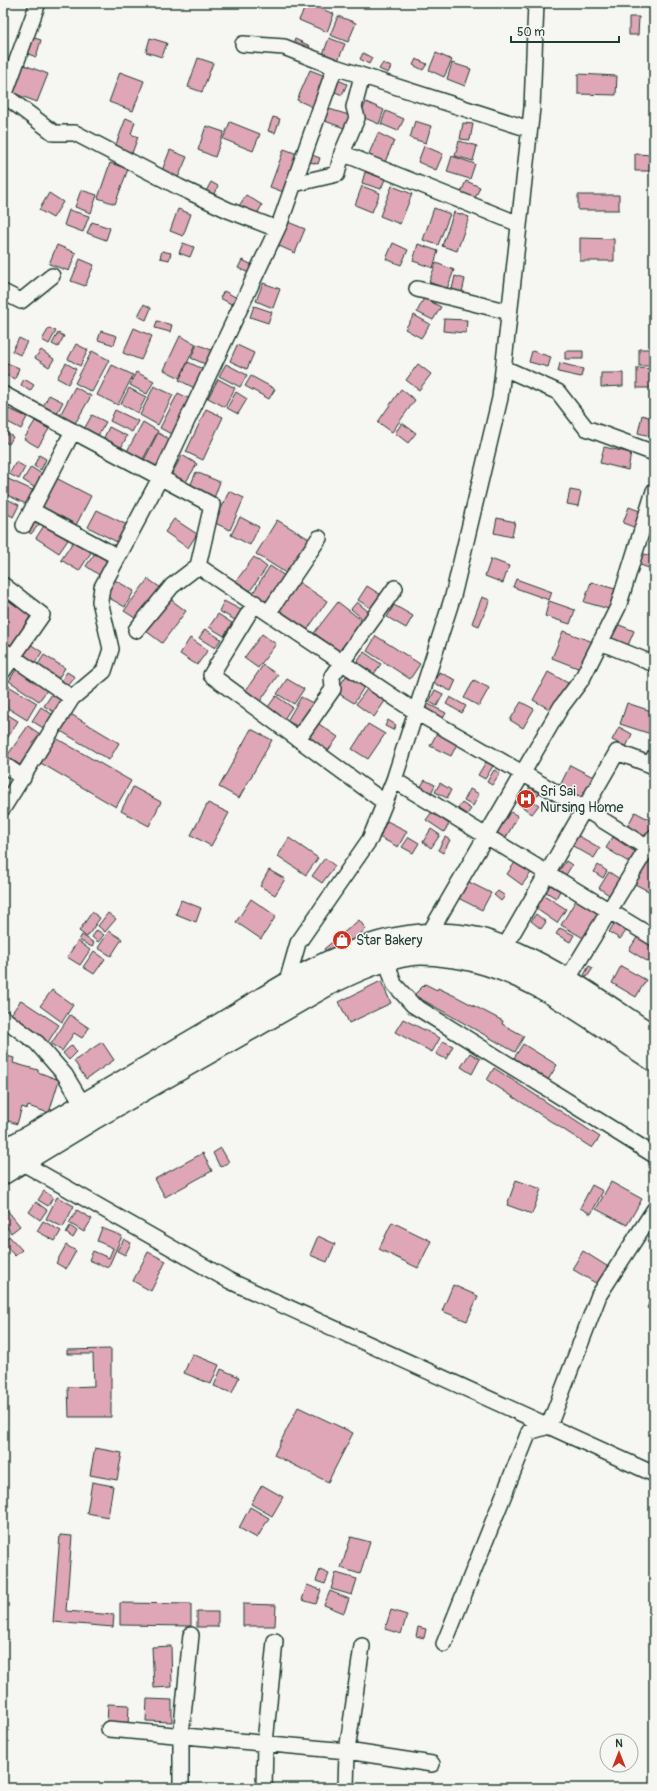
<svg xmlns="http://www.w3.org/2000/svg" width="657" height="1791" font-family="Pangolin,sans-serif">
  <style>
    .building { fill: #dfa6b7; stroke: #1f3d34 }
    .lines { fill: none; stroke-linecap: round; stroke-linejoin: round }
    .minor-casing { stroke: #1f3d34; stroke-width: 18 }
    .highway-casing { stroke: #1f3d34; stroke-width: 25 }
    .minor { stroke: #f6f6f2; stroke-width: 15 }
    .highway { stroke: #f6f6f2; stroke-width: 22 }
    .labels { text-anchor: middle; stroke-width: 3; stroke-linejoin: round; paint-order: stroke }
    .poi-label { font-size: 14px; fill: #1f3d34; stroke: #f6f6f2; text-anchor: start }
  </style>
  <rect width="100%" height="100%" fill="#f6f6f2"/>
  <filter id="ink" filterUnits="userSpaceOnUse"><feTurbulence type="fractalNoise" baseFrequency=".025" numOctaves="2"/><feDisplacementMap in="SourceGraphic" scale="8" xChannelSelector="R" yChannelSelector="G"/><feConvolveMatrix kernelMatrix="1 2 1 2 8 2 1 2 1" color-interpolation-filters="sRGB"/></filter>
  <g filter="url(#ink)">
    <!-- building -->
    <path class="building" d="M307 3 334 14 327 32 299 20Z
      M338 16 356 23 348 42 330 35Z
      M629 17H639L638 35H629Z
      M31 37 41 40 36 57 26 53Z
      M150 38 167 43 162 57 146 52Z
      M329 38 345 44 337 63 322 57Z
      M295 39 310 46 306 53 292 46Z
      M363 53 372 58 369 64 360 59Z
      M436 53 452 60 444 77 429 70Z
      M198 58 213 63 202 92 188 87Z
      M416 59 427 64 423 70 413 65Z
      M19 63 48 74 37 102 8 91Z
      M383 63 391 67 388 73 379 69Z
      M452 63 471 69 465 86 447 79Z
      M310 70 328 77 315 108 297 100Z
      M120 72 144 81 133 111 109 102Z
      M578 74 617 76 616 95 578 94Z
      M338 80 347 84 342 95 333 91Z
      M366 102 384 110 379 124 360 116Z
      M326 108 352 116 347 129 322 120Z
      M386 111 404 119 398 131 381 124Z
      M273 117 280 119 275 133 268 131Z
      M126 118 135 122 131 134 138 137 132 153 115 147Z
      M415 121 431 126 426 143 410 138Z
      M230 122 260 134 253 151 223 139Z
      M463 123 473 124 470 140 460 139Z
      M206 126 224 132 215 157 198 150Z
      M378 133 394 141 384 164 368 156Z
      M459 141 477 146 473 161 455 156Z
      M424 146 443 154 436 170 418 162Z
      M284 149 300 155 286 193 270 187Z
      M170 150 187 157 177 180 161 173Z
      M635 154 654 155V171H635Z
      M312 155 320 158 318 164 310 162Z
      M452 156 475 164 470 179 447 172Z
      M110 163 128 169 115 204 98 198Z
      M365 172 385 179 381 189 362 183Z
      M466 181 480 187 473 203 459 197Z
      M211 182 218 186 211 199 205 193Z
      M362 186 380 193 372 212 355 205Z
      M392 186 412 194 400 224 380 216Z
      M81 190 97 195 91 213 75 207Z
      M49 193 63 202 53 218 39 210Z
      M246 195 262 205 256 216 239 206Z
      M578 195H619V210H578Z
      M434 208 450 214 438 245 423 240Z
      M178 209 191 214 183 236 170 231Z
      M69 210 89 216 83 232 64 225Z
      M454 212 469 217 457 251 442 246Z
      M92 222 110 228 106 240 87 233Z
      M288 222 305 229 295 253 277 245Z
      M580 238 614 239V261H580Z
      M183 243 194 247 190 257 179 253Z
      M393 243 408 250 401 265 386 259Z
      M418 244 438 251 433 268 413 261Z
      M57 245 76 253 69 271 49 264Z
      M162 251 171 253 169 260 160 258Z
      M80 259 94 265 85 286 71 281Z
      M242 260 257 267 251 274 238 268Z
      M436 263 454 270 447 289 429 282Z
      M455 276 465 279 461 297 451 294Z
      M263 283 280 289 273 308 256 301Z
      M224 291 239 299 235 306 220 298Z
      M424 298 441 307 433 320 417 312Z
      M144 304 151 308 146 320 138 316Z
      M254 306 272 312 268 323 250 317Z
      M414 315 430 324 421 338 405 329Z
      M444 319 467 320 466 333 443 331Z
      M157 321 172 325 170 332 155 328Z
      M49 328 56 331 49 344 42 340Z
      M134 328 152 336 141 360 123 353Z
      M101 331 117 336 114 345 98 340Z
      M58 333 64 336 58 347 52 344Z
      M180 336 196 344 180 378 164 370Z
      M19 338 27 342 20 355 12 351Z
      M76 344 88 350 80 366 68 359Z
      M197 344 216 352 210 366 191 358Z
      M237 345 254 353 247 369 230 361Z
      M639 349H654V366H639Z
      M41 350 54 359 49 367 35 358Z
      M92 351 109 360 92 392 75 383Z
      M532 351 551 357 548 367 529 362Z
      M565 351H583V359H565Z
      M188 362 207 371 198 390 179 380Z
      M7 363 19 368 15 379 3 374Z
      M66 363 76 369 68 384 57 378Z
      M560 363 583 369 581 377 558 372Z
      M226 364 247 375 240 387 219 376Z
      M418 364 431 374 419 390 406 380Z
      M112 365 133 375 118 405 97 395Z
      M637 368 654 369V388H637Z
      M136 372 154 381 147 394 130 385Z
      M601 373H623V386L601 387Z
      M251 376 275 389 269 399 245 386Z
      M24 379 34 385 30 391 21 385Z
      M218 379 235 388 225 407 208 398Z
      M154 386 173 395 158 425 140 415Z
      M75 387 91 396 73 427 58 419Z
      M129 388 146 397 138 413 121 404Z
      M401 389 415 400 392 432 378 422Z
      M236 392 247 399 238 414 227 408Z
      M178 393 194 401 175 436 160 428Z
      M49 395 63 402 56 415 42 408Z
      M9 409 27 417 21 429 4 420Z
      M206 409 223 417 203 460 186 452Z
      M115 410 138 421 132 432 110 421Z
      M92 415 106 422 96 439 83 431Z
      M642 415 654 419V437L638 433Z
      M35 421 49 429 38 447 24 439Z
      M143 422 158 431 141 463 125 455Z
      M402 423 416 433 408 443 395 433Z
      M109 427 127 436 119 452 101 444Z
      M3 430 13 437 9 444 3 441Z
      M158 433 175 442 160 471 143 462Z
      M604 447 631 453 628 470 600 463Z
      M39 455 46 459 41 470 34 466Z
      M182 455 197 464 184 485 170 477Z
      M16 462 25 467 19 479 9 474Z
      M31 467 48 478 40 491 23 480Z
      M196 472 220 482 214 498 189 489Z
      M6 478 39 493 32 507 3 493V485Z
      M56 478 91 496 74 529 39 511Z
      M570 490 581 492 578 506 567 504Z
      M229 491 244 498 230 530 215 523Z
      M3 497 19 505 13 517 3 511Z
      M629 507 645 513 639 529 623 523Z
      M97 510 129 526 119 543 88 527Z
      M35 516 41 522 31 534 25 529Z
      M240 517 259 527 250 545 231 535Z
      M653 517H654V533L649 532Z
      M497 518 515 522 512 537 494 533Z
      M174 519 197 534 188 548 165 532Z
      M277 520 311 540 289 575 256 554Z
      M45 524 68 540 59 553 36 538Z
      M75 539 92 551 79 571 61 560Z
      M95 553 112 564 102 577 86 566Z
      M640 553 653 556 649 568 637 564Z
      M254 557 267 567 247 595 233 585Z
      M491 559 509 566 503 583 485 576Z
      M270 566 285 576 266 606 251 596Z
      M113 579 134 591 125 607 104 595Z
      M148 579 161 588 138 620 124 611Z
      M516 579 552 592 549 600 513 587Z
      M297 581 327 601 305 633 275 613Z
      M591 582 615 589 609 609 584 602Z
      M367 586 381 595 372 609 358 600Z
      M3 597 31 615 11 647 3 643Z
      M482 597 490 600 479 626 472 623Z
      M170 599 186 611 162 643 146 631Z
      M224 601 241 610 235 620 219 611Z
      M549 601 575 610 570 624 545 616Z
      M338 602 365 623 341 653 314 633Z
      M357 602 370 613 364 620 351 609Z
      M394 605 413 616 406 628 387 617Z
      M218 614 232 623 224 636 209 627Z
      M617 624 634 631 626 650 609 643Z
      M205 629 221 639 215 648 199 638Z
      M563 631 593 642 583 670 552 658Z
      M262 634 276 644 258 668 244 658Z
      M376 636 420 664 410 679 367 651Z
      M190 638 208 650 197 665 180 654Z
      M27 642 42 652 33 666 18 656Z
      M364 652 381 664 371 678 354 667Z
      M44 655 65 668 56 682 35 669Z
      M263 665 278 675 259 703 244 693Z
      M17 668 48 689 39 701 9 681Z
      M67 672 75 677 66 689 59 684Z
      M439 672 456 680 451 691 434 683Z
      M548 672 568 683 553 711 533 700Z
      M346 676 364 687 354 703 336 692Z
      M287 679 304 689 294 704 277 694Z
      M474 680 489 688 479 706 464 698Z
      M5 684 37 703 27 720 3 705V688Z
      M367 689 385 701 374 717 356 704Z
      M435 690 443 694 437 706 429 702Z
      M52 694 63 701 56 713 44 706Z
      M276 696 292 707 282 722 265 711Z
      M301 697 315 704 301 728 287 721Z
      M450 697 466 706 462 713 446 704Z
      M521 702 534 709 523 728 510 720Z
      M627 703 654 712V735L620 724Z
      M428 704 446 713 441 722 423 713Z
      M41 707 53 715 45 729 32 721Z
      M3 712 18 721 3 745Z
      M69 713 119 743 109 760 59 730Z
      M388 720 396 725 393 730 385 726Z
      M316 722 338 737 327 752 306 737Z
      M368 724 385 734 368 759 352 749Z
      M28 726 40 734 20 765 7 756Z
      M619 727 632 734 626 747 612 740Z
      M251 729 272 740 239 798 219 787Z
      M437 733 457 744 451 756 430 746Z
      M54 737 131 781 116 807 39 762Z
      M486 762 493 766 485 779 478 775Z
      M570 765 595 778 583 802 558 790Z
      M494 770 500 773 492 785 487 782Z
      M425 780 435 785 429 797 418 791Z
      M440 783 451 790 447 798 435 792Z
      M532 785 541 791 533 801 539 805 532 814 509 797 516 787 525 793Z
      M133 787 161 802 149 826 121 811Z
      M470 789 479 794 473 806 464 801Z
      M208 803 229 813 211 846 191 835Z
      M462 803 471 809 466 816 457 810Z
      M507 810 518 816 504 841 493 835Z
      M432 812 449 824 444 832 426 820Z
      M635 812 654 822 645 839 626 829Z
      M387 821 407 831 398 847 379 837Z
      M431 829 440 835 431 848 423 842Z
      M577 835 600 848 594 858 571 845Z
      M409 837 419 843 413 853 402 847Z
      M445 837 450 840 443 853 438 850Z
      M613 837 637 853 630 863 606 848Z
      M289 838 318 858 306 875 278 856Z
      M325 858 335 866 322 883 312 876Z
      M646 859 654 863V894L633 883Z
      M516 861 531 873 522 885 507 874Z
      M566 861 572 865 566 875 559 871Z
      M598 865 607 871 603 878 594 872Z
      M269 870 285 879 275 895 260 886Z
      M609 872 620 879 609 895 599 888Z
      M467 881 491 893 482 910 458 898Z
      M550 885 560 891 556 898 546 892Z
      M498 891 505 896 501 901 494 895Z
      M544 895 566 909 557 923 535 908Z
      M251 899 276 916 261 939 236 922Z
      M181 900 201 908 196 922 176 914Z
      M576 900 600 914 585 939 561 925Z
      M92 912 100 918 87 937 79 931Z
      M108 913 116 919 105 932 98 926Z
      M536 914 546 922 541 929 531 921Z
      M359 920 366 929 331 958 324 949Z
      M615 922 627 930 620 939 609 932Z
      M560 928 574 935 570 942 556 934Z
      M97 930 104 935 98 942 92 937Z
      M109 931 122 939 111 956 98 948Z
      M82 935 94 943 92 947 79 940Z
      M638 936 654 947V957L650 963 629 950Z
      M78 941 90 950 80 965 67 957Z
      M94 951 105 959 94 974 83 967Z
      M589 966 593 968 587 977 584 975Z
      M621 966 646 980 636 997 612 983Z
      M381 981 391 1003 349 1023 339 1002Z
      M425 984 437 990 438 988 457 997 503 1021 502 1024 524 1036 515 1052 414 995Z
      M52 990 73 1005 62 1022 40 1006Z
      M21 1000 59 1025 48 1042 9 1017Z
      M70 1015 89 1028 82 1038 74 1033 62 1051 51 1044Z
      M403 1019 440 1038 432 1052 395 1032Z
      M443 1041 453 1046 446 1059 436 1054Z
      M102 1042 114 1060 86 1079 74 1061Z
      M523 1044 557 1065 548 1080 514 1058Z
      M72 1045 77 1052 69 1060 63 1053Z
      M470 1053 480 1059 472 1074 461 1067Z
      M3 1055 14 1058 13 1063 38 1070V1072L59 1080 49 1113 28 1106 27 1109 22 1107 17 1124 3 1119Z
      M494 1068 600 1137 592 1148 487 1080Z
      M221 1148 229 1162 220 1167 213 1153Z
      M203 1153 212 1171 165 1197 155 1179Z
      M516 1180 541 1189 532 1214 507 1205Z
      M611 1182 642 1199 627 1225 596 1209Z
      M592 1185 603 1191 591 1214 580 1208Z
      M44 1191 53 1197 48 1206 38 1200Z
      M57 1197 74 1206 63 1227 46 1219Z
      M36 1202 47 1210 40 1220 29 1212Z
      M3 1205 20 1226 11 1233 3 1222Z
      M77 1210 92 1219 84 1232 69 1223Z
      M43 1221 61 1231 55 1241 37 1231Z
      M392 1222 431 1241 418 1268 379 1249Z
      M70 1226 77 1231 73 1238 66 1233Z
      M102 1228 122 1236 108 1268 89 1260 93 1251 109 1258 113 1248 97 1241Z
      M654 1229V1246L647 1242Z
      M9 1236 22 1250 15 1256 3 1243Z
      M318 1236 335 1244 327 1262 310 1255Z
      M124 1239 131 1243 125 1255 117 1251Z
      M66 1245 76 1251 66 1269 56 1263Z
      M583 1251 610 1268 599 1285 572 1269Z
      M148 1252 166 1261 151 1291 133 1281Z
      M453 1285 478 1296 467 1321 442 1311Z
      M654 1292V1312L647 1308Z
      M111 1349V1417H69L68 1387 94 1386 93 1354H67V1350Z
      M192 1354 219 1365 211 1384 184 1373Z
      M221 1369 239 1377 232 1393 214 1386Z
      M298 1407 353 1433 328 1482 274 1455Z
      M95 1448 122 1453 117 1480 90 1475Z
      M92 1482 113 1486 108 1517 87 1513Z
      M262 1485 283 1497 272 1516 251 1504Z
      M250 1507 269 1518 257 1538 239 1528Z
      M60 1535 72 1536 66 1611 114 1615 113 1627 53 1622Z
      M351 1537 370 1542 360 1574 341 1568Z
      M320 1570 329 1574 325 1584 316 1581Z
      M336 1573 357 1579 352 1595 331 1589Z
      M307 1585 321 1590 316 1604 302 1600Z
      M330 1591 349 1599 344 1613 324 1605Z
      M120 1603 191 1604V1626L120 1625Z
      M243 1604 276 1605 275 1626H243Z
      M391 1610 407 1615 401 1634 385 1629Z
      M197 1612H218V1627H197Z
      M418 1627 426 1629 424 1638 416 1636Z
      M171 1646 172 1687 154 1688 152 1647Z
      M147 1699 172 1700V1722L146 1721Z
      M108 1704 129 1705 128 1725 107 1724Z"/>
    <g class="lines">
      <!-- minor casing -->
      <g class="minor-casing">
        <path id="minor" d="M243 44 284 47 335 67 529 129
          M4 95 54 133H75L179 187 228 210 277 229
          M3 99 38 3
          M342 153 519 224
          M294 184 337 174 342 153 357 118 354 107 362 76
          M417 289 509 312
          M3 292 21 301 52 276
          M504 368 558 392 586 428 654 453
          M3 394 212 505 198 566 172 586 136 630
          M33 511 118 557
          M24 525 73 431
          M198 566 416 712 583 808 654 852
          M3 585 42 615 3 671
          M255 603 211 675 384 802
          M269 612 319 538
          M600 642 654 664
          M4 651 72 698
          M298 739 333 689 332 676 395 588
          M3 764 23 778
          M394 780 654 938
          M3 808 72 698 104 671 111 649 100 601 102 587 160 478 280 223 335 67
          M429 934 561 707 582 679 618 607 654 491
          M504 948 617 752 651 765 654 757
          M386 959 394 984 413 1005 654 1155
          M567 980 654 837
          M286 985 298 943 370 839 394 780 453 596 500 398 532 108 536 3
          M3 1018 37 1043 65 1075 88 1113
          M21 1162 230 1281 654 1474
          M444 1644 529 1432 549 1426 599 1295 654 1210
          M109 1729 347 1751 432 1764
          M181 1788V1736L191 1635
          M264 1788 265 1743 275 1641
          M346 1788 347 1751 362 1646"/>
      </g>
      <!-- highway casing -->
      <g class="highway-casing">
        <path id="highway" d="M3 1152C73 1111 143 1070 213 1029 265 998 321 959 379 943 412 934 445 932 478 939 491 942 504 948 516 953 565 975 609 1008 654 1037
          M3 1173 92 1119 330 983C357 970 383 958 412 954 427 952 443 955 458 957 532 970 592 1020 654 1060"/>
      </g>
      <!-- minor -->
      <use href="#minor" class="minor"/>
      <!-- highway -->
      <use href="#highway" class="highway"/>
    </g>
  </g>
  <!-- icons -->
  <defs>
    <g id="hospital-disc" transform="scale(1)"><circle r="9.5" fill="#c8321e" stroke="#f6f6f2"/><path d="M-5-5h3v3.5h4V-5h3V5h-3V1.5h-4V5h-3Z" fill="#fff"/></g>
    <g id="shop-disc" transform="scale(1)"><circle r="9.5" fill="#c8321e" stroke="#f6f6f2"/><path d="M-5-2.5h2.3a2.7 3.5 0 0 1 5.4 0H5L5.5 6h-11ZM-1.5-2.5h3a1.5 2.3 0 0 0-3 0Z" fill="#fff"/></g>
  </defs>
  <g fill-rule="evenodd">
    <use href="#hospital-disc" x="526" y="799"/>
    <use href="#shop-disc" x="342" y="940"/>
  </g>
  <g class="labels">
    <!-- poi labels -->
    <g class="poi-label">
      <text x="540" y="796">Sri Sai<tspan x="540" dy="16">Nursing Home</tspan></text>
      <text x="356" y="945">Star Bakery</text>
    </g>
  </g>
  <!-- margin -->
  <rect width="657" height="1791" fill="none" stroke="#f6f6f2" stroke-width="16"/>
  <rect x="8" y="8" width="641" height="1775" fill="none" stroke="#1f3d34" stroke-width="1.5" filter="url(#ink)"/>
  <!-- north arrow -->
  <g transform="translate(619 1753)"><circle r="19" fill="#f6f6f2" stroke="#a0aca6"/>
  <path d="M0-3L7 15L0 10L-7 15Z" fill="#c8321e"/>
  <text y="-6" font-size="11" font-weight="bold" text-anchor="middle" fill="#1f3d34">N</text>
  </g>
  <!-- scale -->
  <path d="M511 36v6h108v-6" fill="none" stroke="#1f3d34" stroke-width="2"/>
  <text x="517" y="36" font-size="12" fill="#1f3d34" stroke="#f6f6f2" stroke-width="3" paint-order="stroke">50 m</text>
</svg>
